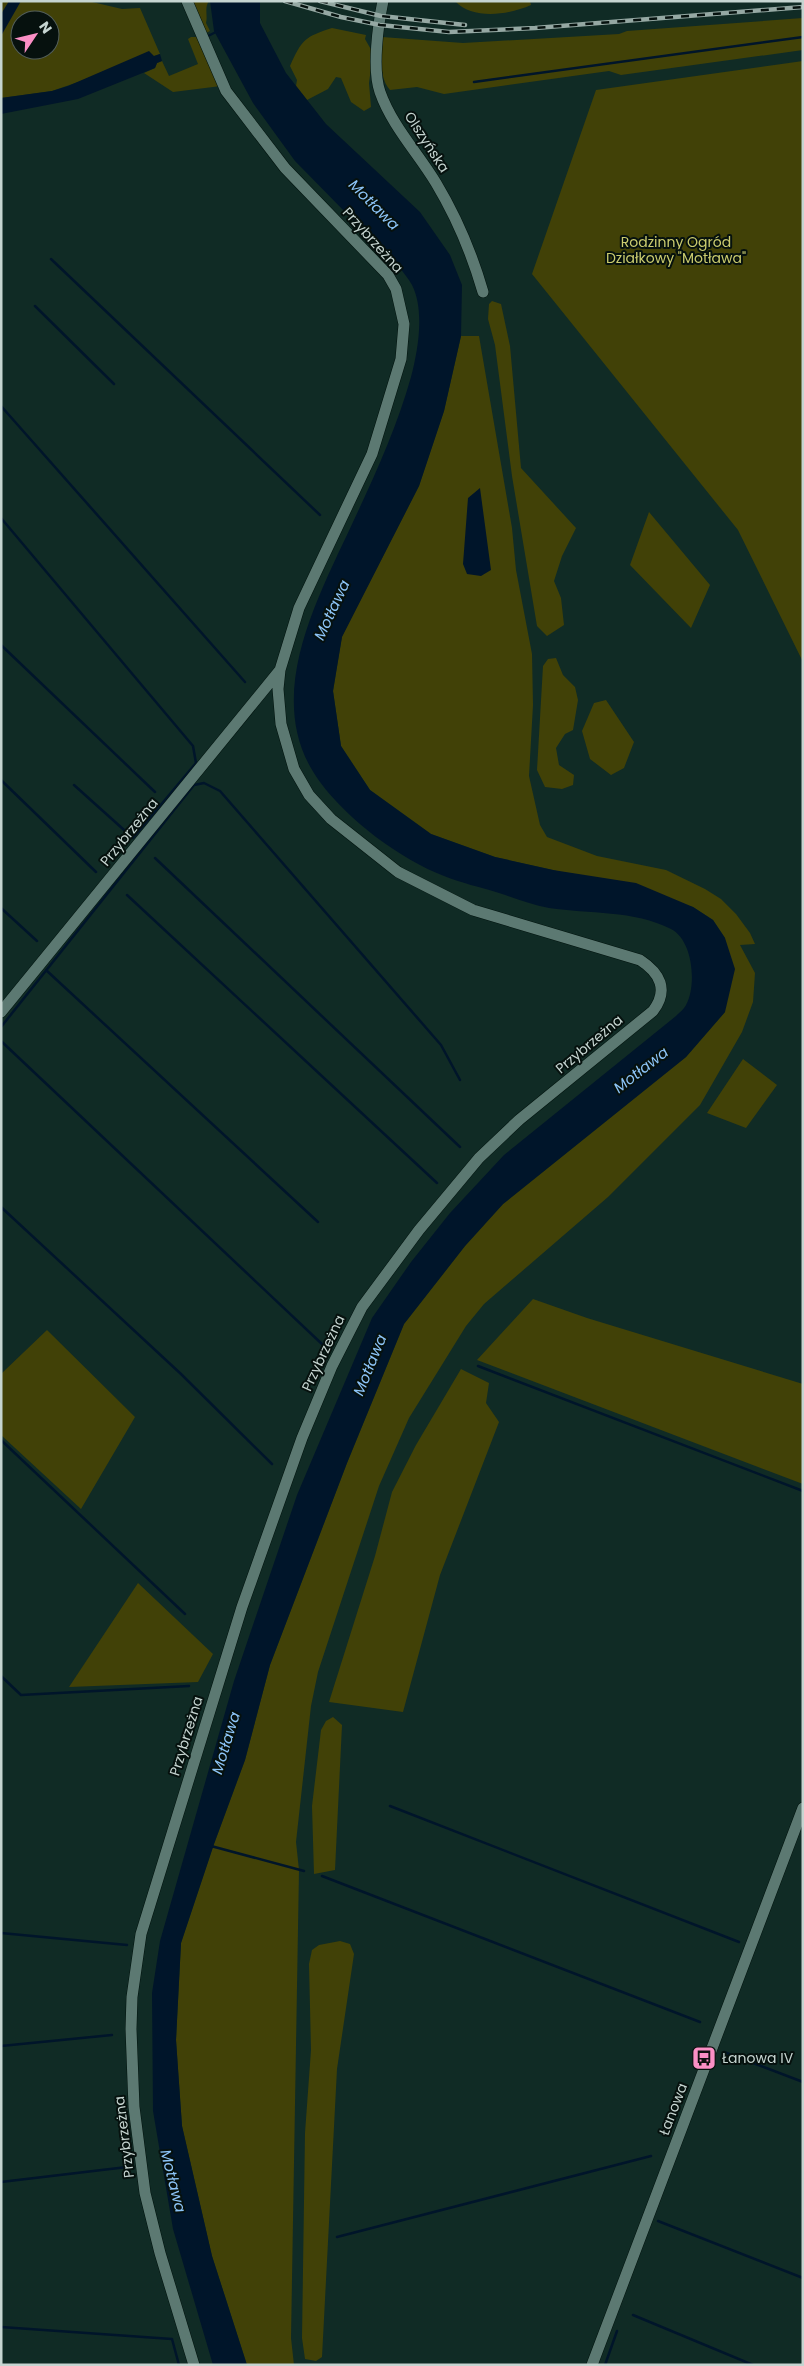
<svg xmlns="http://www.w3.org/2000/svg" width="804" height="2366" font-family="Poppins,sans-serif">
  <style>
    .green { fill: #414107; fill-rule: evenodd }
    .water { fill: #00152a }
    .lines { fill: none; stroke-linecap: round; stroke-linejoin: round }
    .stream { stroke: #00152a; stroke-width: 2.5 }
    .minor-casing { stroke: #00130e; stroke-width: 12 }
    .minor { stroke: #5c7972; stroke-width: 11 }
    .rail-casing { stroke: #95a8a3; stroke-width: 4.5 }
    .rail { stroke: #06110e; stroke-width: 2.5; stroke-dasharray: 8; stroke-linecap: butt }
    .labels { text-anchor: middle; stroke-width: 4; stroke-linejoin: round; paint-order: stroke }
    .street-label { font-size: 14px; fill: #c6d5d1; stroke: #06110e }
    .park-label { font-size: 14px; fill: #cbcc6f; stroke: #06110e }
    .poi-label { font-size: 14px; fill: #c6d5d1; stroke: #06110e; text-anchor: start }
    .water-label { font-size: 15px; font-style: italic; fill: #8dc5f8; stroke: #06110e }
  </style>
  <rect width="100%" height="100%" fill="#102b25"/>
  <!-- green -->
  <path class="green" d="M2 1H88L122 9 140 8 160 54 52 91 1 98ZM20 20H50V50H20Z
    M190 1H209C204 8 208 15 206 23L210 31 204 34Z
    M455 1H530L531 5C509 15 472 20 455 1Z
    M803 18V50L621 75 609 71 444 94 417 87 390 90C378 77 382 53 382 37L463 43 619 34 627 31Z
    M332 28 366 35 365 39 373 53 369 83 371 107 364 111 351 102 341 78 336 77 328 89 307 100 296 86 297 80 290 66C302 39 305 37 332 28Z
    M191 37H197L221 86 173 92 144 73 155 68 157 63 162 61 169 76 198 64 188 39Z
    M803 61V662L738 530 532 274 596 90Z
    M492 301 501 304 510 346 521 468 576 528 562 556 554 581 561 598 564 625 547 636 537 626 512 476 495 345 488 319 489 304Z
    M461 336H479L512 528 516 570 532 654 533 705 529 776 540 825 547 837 597 856 666 870 705 889 721 899 736 914 750 933 755 944 740 945 755 973 753 1002 742 1032 700 1105 608 1197 484 1304 466 1326 409 1418 379 1486 318 1672 311 1706 296 1842 299 1870 291 2338 294 2365H247L212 2256 182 2126 176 2040 181 1943 214 1844 245 1760 270 1665 347 1463 404 1324 465 1246 503 1204 686 1057 725 1012V938L713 920 693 907 553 870 495 857 431 834 370 790 341 746 333 691 342 636 419 486 444 411Z
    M649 512 710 585 691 628 630 565Z
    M556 658 563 675 575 687 578 700 573 730 565 734 556 748 559 765 574 775 573 785 562 789 545 787 537 770 543 666 548 659Z
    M606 700 634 742 624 768 611 775 590 759 582 731 594 703Z
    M743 1059 777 1085 746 1128 707 1113Z
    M533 1299 587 1318 803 1384V1484L477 1360Z
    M47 1330 135 1417 81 1509 1 1435V1374Z
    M461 1369 489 1383 486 1403 499 1422 440 1575 403 1712 329 1702 375 1556 392 1492 416 1445Z
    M138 1583 213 1654 198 1682 69 1687Z
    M333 1717 342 1725 335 1870 314 1874 312 1806 321 1730 326 1721Z
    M340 1941 350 1944 354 1954 337 2069 322 2357 316 2361 305 2359 302 2338 305 2133 311 2050 309 1964 312 1950 319 1945Z"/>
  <!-- water -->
  <path class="water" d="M9 1H21L1 36V14Z
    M210 1H260V23L286 73 326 124 420 212 450 255 462 285 461 336 444 411 419 486 342 637 333 691 341 746 370 790 431 834 495 857 553 870 636 883 693 907 713 920 725 938 735 969 725 1012 686 1057 503 1204 465 1246 404 1324 347 1463 270 1665 245 1760 214 1844 181 1943 176 2040 182 2126 212 2256 247 2365H213L173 2229 153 2111 152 1993 160 1941 234 1681 297 1495 372 1318 411 1262 450 1213 504 1155 676 1016C679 1013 684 1009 686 1005 697 985 693 940 671 929 634 910 589 914 549 908 532 905 515 898 499 893 480 887 461 883 444 876 400 859 348 820 320 782 260 701 317 600 353 522 375 475 397 427 411 377 418 350 425 311 412 285 409 279 404 274 400 268L295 161 253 103 214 31Z
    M149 51 154 56 160 54 162 61 157 63 155 68 78 99 1 114V98L52 91 68 86Z
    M480 488 491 570 481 576 467 574 463 564 468 498Z"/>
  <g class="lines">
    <!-- stream -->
    <path class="stream" d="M208 36 218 31
      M474 82 803 37
      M51 259 320 515
      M35 306 114 384
      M1 406 245 682
      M1 518 193 746 196 763 133 838 74 785
      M1 645 155 792
      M1 780 96 872
      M155 858 460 1147
      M127 895 437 1183
      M1 908 37 941
      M46 970 318 1222
      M1 1027 194 785 204 783 220 791 441 1045 460 1080
      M1 1041 323 1345
      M1 1207 181 1374 272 1464
      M478 1366 803 1491
      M1 1440 185 1614
      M1 1676 21 1695 189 1686
      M390 1806 739 1942
      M211 1846 304 1871
      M322 1876 700 2022
      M1 1933 127 1945
      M1 2046 112 2035
      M724 2052 803 2082
      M1 2182 127 2167
      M658 2221 803 2278
      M337 2237 651 2156
      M633 2315 753 2365
      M1 2327 172 2339 179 2365
      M605 2365 617 2331"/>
    <!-- minor casing -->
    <g class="minor-casing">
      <path id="minor" d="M187 1 226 91 285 168 388 275 396 289 404 324 401 359 372 454 299 608 280 670 278 689 281 724 294 769 309 795 331 819 398 872 473 910 640 960C660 973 669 990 653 1011L519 1120 479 1158 419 1230 362 1307 332 1366 302 1438 242 1607 141 1934 132 1997 131 2029 134 2107 145 2193 160 2253 194 2365
        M383 1C378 25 372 69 380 92 392 126 418 153 436 183 457 218 472 254 483 292
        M1 1012 280 670
        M592 2365 803 1808"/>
    </g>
    <!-- minor -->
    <use href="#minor" class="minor"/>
    <!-- rail casing -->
    <g class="rail-casing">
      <path id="rail" d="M285 1 341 17 380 25 449 32 535 28 803 7
        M320 1 381 16 465 25"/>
    </g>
    <!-- rail -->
    <use href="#rail" class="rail"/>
  </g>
  <!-- icons -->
  <defs>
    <g id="bus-square" transform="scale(1.25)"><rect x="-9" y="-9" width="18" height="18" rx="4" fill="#fb8fc5" stroke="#06110e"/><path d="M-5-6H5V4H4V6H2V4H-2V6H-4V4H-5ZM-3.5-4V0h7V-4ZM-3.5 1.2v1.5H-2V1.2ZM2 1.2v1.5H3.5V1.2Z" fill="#111"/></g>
  </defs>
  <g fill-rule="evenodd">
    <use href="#bus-square" x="704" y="2058"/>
  </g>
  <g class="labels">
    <!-- street labels -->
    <g class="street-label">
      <text transform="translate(427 142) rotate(57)" y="5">Olszyńska</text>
      <text transform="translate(373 240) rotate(48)" y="5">Przybrzeżna</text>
      <text transform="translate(129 832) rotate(-51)" y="5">Przybrzeżna</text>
      <text transform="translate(589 1044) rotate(-40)" y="5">Przybrzeżna</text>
      <text transform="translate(323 1353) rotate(-65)" y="5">Przybrzeżna</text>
      <text transform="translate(186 1736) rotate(-73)" y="5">Przybrzeżna</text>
      <text transform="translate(673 2109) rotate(-69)" y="5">Łanowa</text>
      <text transform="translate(124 2137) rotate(-97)" y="5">Przybrzeżna</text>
    </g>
    <!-- park labels -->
    <g class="park-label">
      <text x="676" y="247">Rodzinny Ogród<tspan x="676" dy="16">Działkowy "Motława"</tspan></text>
    </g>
    <!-- poi labels -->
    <g class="poi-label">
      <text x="722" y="2063">Łanowa IV</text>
    </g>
    <!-- water labels -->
    <g class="water-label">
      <text transform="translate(374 205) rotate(45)" y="5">Motława</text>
      <text transform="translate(332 610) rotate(-65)" y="5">Motława</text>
      <text transform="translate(641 1070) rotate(-38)" y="5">Motława</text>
      <text transform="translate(370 1365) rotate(-68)" y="5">Motława</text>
      <text transform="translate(226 1743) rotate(-73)" y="5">Motława</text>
      <text transform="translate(173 2181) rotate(76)" y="5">Motława</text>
    </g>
  </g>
  <!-- border -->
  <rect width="804" height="2366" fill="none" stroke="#c6d5d1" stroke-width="5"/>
  <!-- north arrow -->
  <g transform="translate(35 35) rotate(55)"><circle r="24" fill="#06110e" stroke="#535f5c"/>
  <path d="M0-4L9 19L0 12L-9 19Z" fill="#fb8fc5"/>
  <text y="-8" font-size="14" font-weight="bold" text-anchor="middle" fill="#c6d5d1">N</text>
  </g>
</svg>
